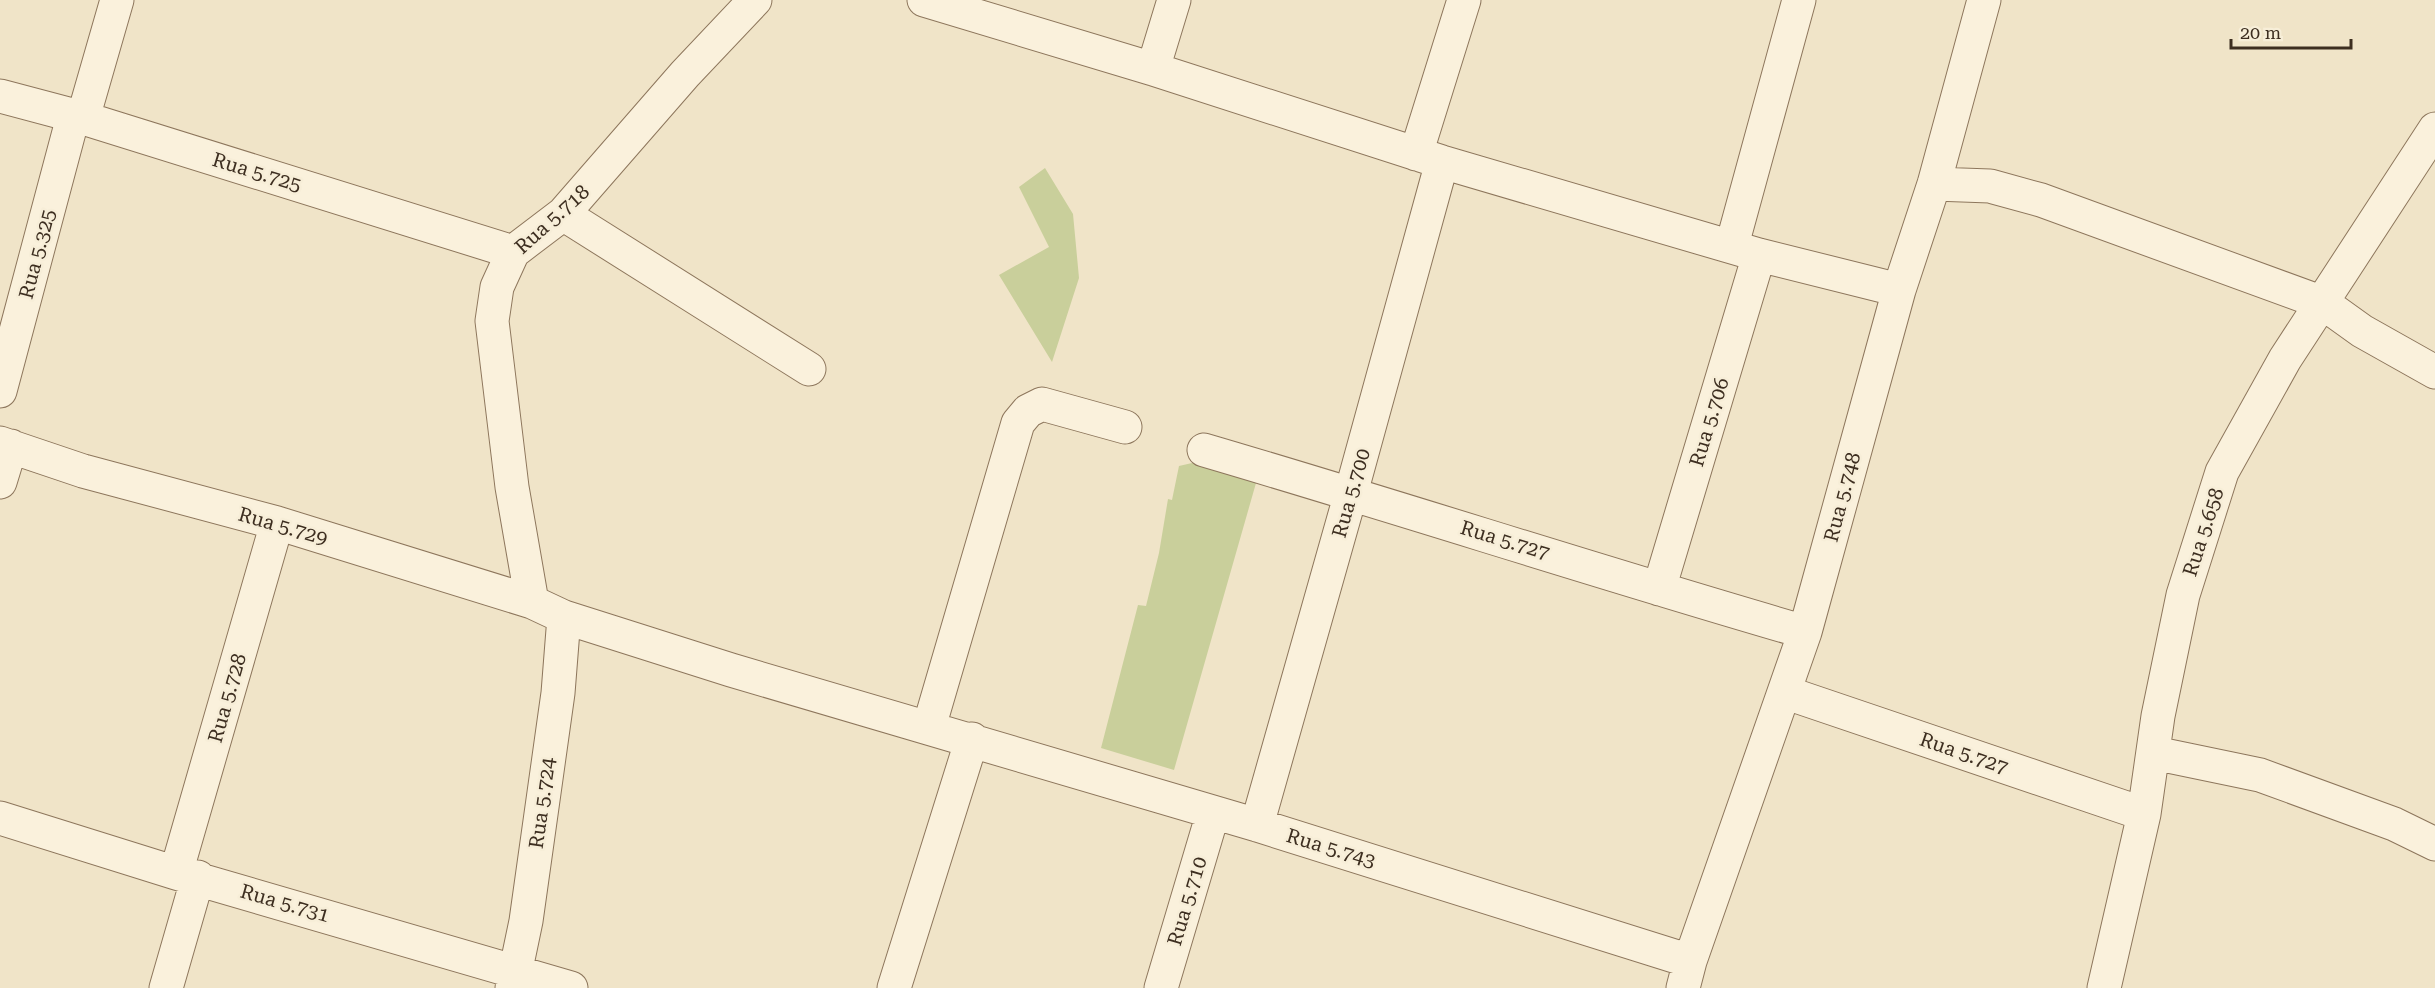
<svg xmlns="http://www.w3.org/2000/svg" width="2435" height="988" font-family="'Roboto Serif',serif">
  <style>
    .green { fill: #c9cf9b }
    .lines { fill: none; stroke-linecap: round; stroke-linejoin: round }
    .minor-casing { stroke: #8d765c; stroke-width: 35 }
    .minor { stroke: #faf1dc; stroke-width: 33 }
    .labels { text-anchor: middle; stroke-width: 5; stroke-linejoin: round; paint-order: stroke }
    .street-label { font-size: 20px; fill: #3d2e20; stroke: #f7eed8 }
  </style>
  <rect width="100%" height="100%" fill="#f0e4c8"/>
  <!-- green -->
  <path class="green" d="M1045 168 1073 214 1079 278 1052 362 999 275 1049 247 1019 187Z
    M1192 463 1256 483 1174 770 1101 748 1138 605 1146 606 1159 553 1168 499 1172 500 1179 466Z"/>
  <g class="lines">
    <!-- minor casing -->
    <g class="minor-casing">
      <path id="minor" d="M924 0 1153 69 1442 162 1759 255 1899 290
        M1153 69 1174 0
        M0 96 83 118 513 252
        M83 118 117 0
        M1416 154 1464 0
        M1934 184 1990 186 2041 200 2323 303 2362 331 2435 372
        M563 214 809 369
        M1732 245 1799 0
        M0 391 73 117
        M0 443 83 471 277 523 532 602 564 617 731 670 1257 825 1690 961
        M1204 450C1405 509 1604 574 1805 632
        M0 482 11 446
        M1659 589 1759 255
        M532 602 512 487 492 321 497 287 513 252 563 214 685 74 755 0
        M1784 692 2144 814
        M929 727 1018 423 1028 411 1042 404 1125 427
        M2154 753 2260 775 2394 824 2435 844
        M0 818 176 873 571 988
        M1257 825 1351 493 1442 162
        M176 873 277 523
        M166 988 198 877
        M512 988 526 921 558 693 564 617
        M894 988 972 739
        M1161 988 1213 813
        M1683 988 1690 961 1805 632 1899 290 1934 184 1984 0
        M2104 988 2144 814 2158 716 2183 595 2222 472 2285 359 2435 129"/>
    </g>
    <!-- minor -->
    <use href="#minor" class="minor"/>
  </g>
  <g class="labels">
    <!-- street labels -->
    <g class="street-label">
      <text transform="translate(257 172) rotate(17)" y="7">Rua 5.725</text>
      <text transform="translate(552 219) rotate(-42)" y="7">Rua 5.718</text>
      <text transform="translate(37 254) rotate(-75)" y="7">Rua 5.325</text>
      <text transform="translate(1709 422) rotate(-73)" y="7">Rua 5.706</text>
      <text transform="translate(1351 493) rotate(-74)" y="7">Rua 5.700</text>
      <text transform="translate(1842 497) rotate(-75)" y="7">Rua 5.748</text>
      <text transform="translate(283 526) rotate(16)" y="7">Rua 5.729</text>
      <text transform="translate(2203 532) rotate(-72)" y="7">Rua 5.658</text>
      <text transform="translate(1505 540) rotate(17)" y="7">Rua 5.727</text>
      <text transform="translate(227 698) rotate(-74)" y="7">Rua 5.728</text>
      <text transform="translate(1964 753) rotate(19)" y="7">Rua 5.727</text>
      <text transform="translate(542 803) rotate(-82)" y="7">Rua 5.724</text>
      <text transform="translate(1331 848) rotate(17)" y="7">Rua 5.743</text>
      <text transform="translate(1187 901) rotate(-73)" y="7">Rua 5.710</text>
      <text transform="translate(285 903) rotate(16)" y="7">Rua 5.731</text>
    </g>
  </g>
  <!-- scale -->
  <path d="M2231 39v9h120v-9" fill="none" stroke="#3d2e20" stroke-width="3"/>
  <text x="2240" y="39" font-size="18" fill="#3d2e20" stroke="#f7eed8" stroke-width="4.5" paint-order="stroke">20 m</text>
</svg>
